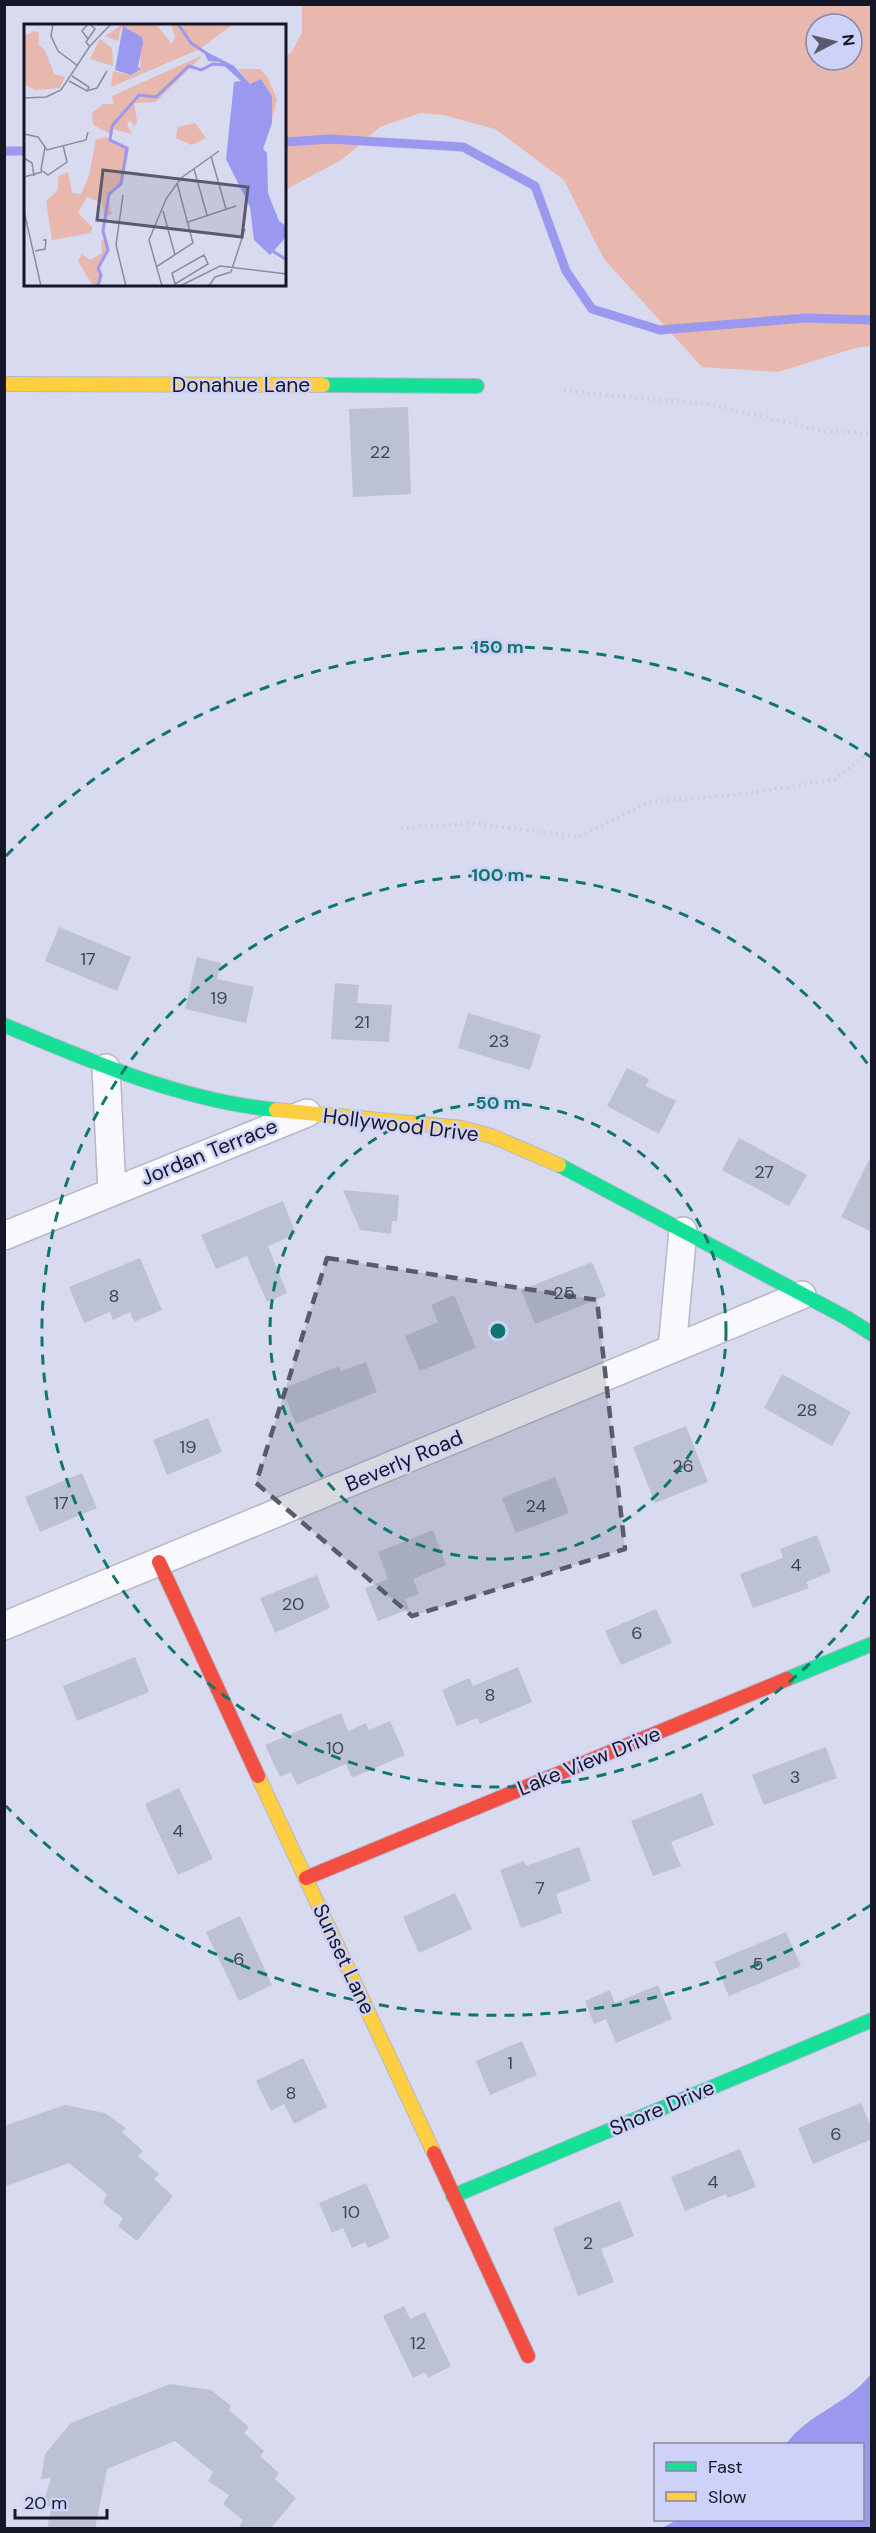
<svg xmlns="http://www.w3.org/2000/svg" width="876" height="2533" font-family="'DM Sans',sans-serif">
  <style>
    .green { fill: #e8b7ae; fill-rule: evenodd }
    .water { fill: #9a99ef }
    .lines { fill: none; stroke-linecap: round; stroke-linejoin: round }
    .stream { stroke: #9a99ef; stroke-width: 9 }
    .building { fill: #bcc2d3 }
    .street-casing { stroke: #b6b7c9; stroke-width: 30 }
    .fast-casing { stroke: #b6b7c9; stroke-width: 16 }
    .slow-casing { stroke: #b6b7c9; stroke-width: 16 }
    .jam-casing { stroke: #b6b7c9; stroke-width: 16 }
    .path { stroke: #ccccd2; stroke-width: 4; stroke-dasharray: 1.5 4.5; stroke-linecap: butt }
    .street { stroke: #f9f9fd; stroke-width: 27 }
    .fast { stroke: #16e098; stroke-width: 14 }
    .slow { stroke: #ffcf43; stroke-width: 14 }
    .jam { stroke: #f24e42; stroke-width: 14 }
    .marked { fill: #595b6c; fill-opacity: 0.2; stroke: #595b6c; stroke-width: 4.5; stroke-dasharray: 12 8; stroke-linejoin: round }
    .ring { fill: none; stroke: #0f766e; stroke-width: 3; stroke-dasharray: 10 8 }
    .labels { text-anchor: middle; stroke-width: 5; stroke-linejoin: round; paint-order: stroke }
    .number-label { font-size: 18px; fill: #424555 }
    .street-label { font-size: 21px; fill: #151626; stroke: #cfd2f8 }
    .inset-river { fill: none; stroke: #9a99ef; stroke-width: 3 }
    .inset-road { fill: none; stroke: #8a8c9f; stroke-width: 1.5 }
    .view { fill: #595b6c; fill-opacity: 0.15; stroke: #595b6c; stroke-width: 3 }
    .inset-edge { fill: none; stroke: #151626; stroke-width: 3 }
    .centre { fill: #0f766e; stroke: #cfd2f8; stroke-width: 3 }
    .ring-label { font-size: 18px; text-anchor: middle; font-weight: bold; fill: #0f766e; stroke: #cfd2f8; stroke-width: 5; stroke-linejoin: round; paint-order: stroke }
  </style>
  <rect width="100%" height="100%" fill="#d8daef"/>
  <!-- green -->
  <path class="green" d="M302 5H871V346L855 348 778 372 702 367 604 259 564 180 495 129 443 115 420 113 380 127 343 159 285 190V55L291 53 302 33ZM816 24H852V60H816Z"/>
  <!-- water -->
  <path class="water" d="M871 2374V2528H662L677 2520H862V2444H786C810 2412 847 2405 871 2374Z"/>
  <g class="lines">
    <!-- stream -->
    <path class="stream" d="M285 142 330 139 463 147 535 186 566 271 592 309 660 330 806 318 872 320
      M4 151H26"/>
  </g>
  <!-- building -->
  <path class="building" d="M408 407 411 494 353 497 349 409Z
    M59 927 131 957 117 991 45 961Z
    M197 957 221 963 217 979 254 987 246 1023 185 1009Z
    M335 983 359 985 357 1003 392 1005 389 1042 331 1039Z
    M468 1013 541 1035 530 1070 458 1048Z
    M627 1068 649 1079 646 1086 676 1101 659 1134 607 1106Z
    M739 1138 807 1175 789 1206 722 1170Z
    M872 1154V1232L841 1217Z
    M343 1190 399 1195 397 1221H392L391 1234 360 1230Z
    M283 1201 296 1234 268 1246 287 1293 267 1302 247 1256 216 1269 201 1235Z
    M140 1258 162 1310 134 1322 130 1312 113 1320 110 1312 84 1323 69 1287Z
    M592 1262 606 1296 535 1324 521 1290Z
    M454 1295 476 1348 420 1371 405 1336 438 1322 431 1305Z
    M366 1362 377 1392 296 1424 282 1389 339 1366 341 1371Z
    M782 1374 851 1412 832 1446 764 1408Z
    M208 1418 222 1452 167 1475 153 1440Z
    M686 1426 708 1482 655 1503 633 1447Z
    M82 1473 97 1508 40 1532 25 1497Z
    M555 1477 569 1513 516 1533 502 1498Z
    M433 1530 446 1565 413 1579 419 1594 405 1599 409 1609 378 1621 365 1588 388 1579 378 1552Z
    M817 1535 831 1572 806 1582 809 1588 753 1608 740 1574 783 1558 780 1549Z
    M317 1575 330 1608 275 1633 260 1598Z
    M656 1609 672 1643 621 1665 605 1631Z
    M135 1657 149 1692 77 1721 63 1686Z
    M518 1667 532 1702 480 1724 477 1718 457 1726 442 1690 469 1678 473 1686Z
    M341 1713 348 1731 366 1723 369 1730 390 1721 405 1755 352 1778 346 1764 297 1785 291 1772 280 1777 265 1745Z
    M826 1747 837 1778 764 1805 752 1775Z
    M179 1788 213 1859 178 1875 145 1804Z
    M702 1793 714 1825 671 1842 681 1866 653 1876 631 1821Z
    M579 1847 591 1881 556 1894 562 1913 521 1928 500 1870 524 1861 526 1866Z
    M455 1893 472 1929 419 1953 403 1917Z
    M240 1916 272 1985 239 2001 206 1932Z
    M786 1932 801 1966 729 1996 714 1962Z
    M658 1985 672 2019 616 2043 606 2019 594 2024 585 2001 610 1990 615 2003Z
    M522 2041 537 2075 490 2095 476 2061Z
    M303 2058 327 2107 294 2124 284 2104 271 2111 256 2081Z
    M861 2103 872 2129V2139L813 2164 798 2128Z
    M65 2105 105 2113 126 2128 122 2132 143 2151 138 2156 159 2174 154 2179 173 2196 137 2241 118 2226 123 2218 103 2203 107 2194 69 2163 4 2187V2126Z
    M740 2149 756 2187 728 2198 726 2194 685 2211 671 2177Z
    M366 2183 390 2238 368 2248 365 2242 352 2248 343 2228 332 2233 319 2203Z
    M620 2201 634 2236 601 2249 614 2282 578 2296 553 2228Z
    M404 2306 410 2319 425 2312 451 2366 428 2378 425 2372 413 2378 383 2316Z
    M170 2384 211 2390 231 2406 229 2410 249 2427 244 2433 264 2451 260 2456 279 2473 275 2479 296 2498 270 2529H238L243 2520 223 2504 229 2495 208 2481 213 2472 175 2441 107 2469 95 2529H47L52 2505 42 2508 51 2478 41 2479 45 2454 71 2423Z"/>
  <g class="lines">
    <!-- street casing -->
    <g class="street-casing">
      <path id="street" d="M106 1068 112 1192
        M4 1236 307 1113
        M672 1349 683 1231
        M4 1626 802 1295"/>
    </g>
    <!-- fast casing -->
    <g class="fast-casing">
      <path id="fast" d="M323 385 477 386
        M4 1025C92 1062 180 1100 276 1110
        M559 1165 847 1318 872 1334
        M787 1679 872 1644
        M453 2196 872 2020"/>
    </g>
    <!-- slow casing -->
    <g class="slow-casing">
      <path id="slow" d="M4 384 323 385
        M276 1110 462 1128 494 1137 559 1165
        M258 1776 434 2153"/>
    </g>
    <!-- jam casing -->
    <g class="jam-casing">
      <path id="jam" d="M159 1562 258 1776
        M306 1878 787 1679
        M434 2153 528 2356"/>
    </g>
    <!-- path -->
    <path class="path" d="M564 391 709 404 822 431 872 433
      M401 828 473 823 578 837 649 802 745 794 836 779 872 749"/>
    <!-- street -->
    <use href="#street" class="street"/>
    <!-- fast -->
    <use href="#fast" class="fast"/>
    <!-- slow -->
    <use href="#slow" class="slow"/>
    <!-- jam -->
    <use href="#jam" class="jam"/>
  </g>
  <!-- marked area -->
  <path class="marked" d="M327 1258 597 1300 625 1549 412 1616 256 1483Z"/>
  <!-- distance rings -->
  <g class="ring">
    <circle cx="498" cy="1331" r="228"/>
    <path d="M869 1596A456 456 0 1 1 869 1066"/>
    <path d="M871 1905A684 684 0 0 1 6 1806M6 856A684 684 0 0 1 871 757"/>
  </g>
  <g class="labels">
    <!-- number labels -->
    <g class="number-label">
      <text x="380" y="458">22</text>
      <text x="88" y="965">17</text>
      <text x="219" y="1004">19</text>
      <text x="362" y="1028">21</text>
      <text x="499" y="1047">23</text>
      <text x="764" y="1178">27</text>
      <text x="564" y="1299">25</text>
      <text x="114" y="1302">8</text>
      <text x="807" y="1416">28</text>
      <text x="188" y="1453">19</text>
      <text x="683" y="1472">26</text>
      <text x="61" y="1509">17</text>
      <text x="536" y="1512">24</text>
      <text x="796" y="1571">4</text>
      <text x="293" y="1610">20</text>
      <text x="637" y="1639">6</text>
      <text x="490" y="1701">8</text>
      <text x="335" y="1754">10</text>
      <text x="795" y="1783">3</text>
      <text x="178" y="1837">4</text>
      <text x="540" y="1894">7</text>
      <text x="239" y="1965">6</text>
      <text x="758" y="1970">5</text>
      <text x="510" y="2069">1</text>
      <text x="291" y="2099">8</text>
      <text x="836" y="2140">6</text>
      <text x="713" y="2188">4</text>
      <text x="351" y="2218">10</text>
      <text x="588" y="2249">2</text>
      <text x="418" y="2349">12</text>
    </g>
    <!-- street labels -->
    <g class="street-label">
      <text x="241" y="392">Donahue Lane</text>
      <text transform="translate(401 1125) rotate(7)" y="7">Hollywood Drive</text>
      <text transform="translate(209 1152) rotate(-22)" y="7">Jordan Terrace</text>
      <text transform="translate(404 1461) rotate(-23)" y="7">Beverly Road</text>
      <text transform="translate(589 1761) rotate(-22)" y="7">Lake View Drive</text>
      <text transform="translate(344 1959) rotate(65)" y="7">Sunset Lane</text>
      <text transform="translate(662 2108) rotate(-23)" y="7">Shore Drive</text>
    </g>
  </g>
  <!-- overview -->
  <g transform="translate(24 24)">
    <rect width="262" height="262" fill="#d8daef"/>
    <path d="M99 0H132L148 20 151 13 147 0H209L176 25 87 63 89 47 107 51 116 46 118 13 103 4H97L94 17 81 12ZM10 7 15 8 14 20 21 26 30 50 41 53 36 64 11 66 0 60V12ZM76 15 88 24 89 42 66 35ZM179 31 132 78 110 79 113 98 110 102 106 96 103 101 108 110 88 105 85 109 69 101 68 89 79 80H90L88 72ZM214 45H236L243 52 253 75 248 95V72L238 56 226 60ZM171 99 182 114 168 121 152 114 154 103ZM84 113 105 125 99 158 83 171 88 190 81 194 78 179 63 173 54 189 68 203 67 209 28 216 22 177 34 166V152L44 148 48 169 57 170 65 152 72 115ZM77 216 82 217 83 226 75 239 78 253 75 262H69L54 237 58 230 66 236 78 229Z" fill="#e8b7ae"/>
    <path d="M99 2 118 13 119 19 114 43 117 45 107 51 91 46ZM179 26 210 42 226 60 237 55 248 72V99L239 125 243 129 244 169 255 197 262 202 263 212 246 231 230 216 226 183 202 135 210 58 217 57 196 38 184 37Z" fill="#9a99ef"/>
    <path class="inset-river" d="M154 0 167 19 182 29M247 226 263 236M74 262 77 251 74 244 84 226 79 207 85 170 97 160 103 124 86 116 88 102 115 71 132 73 165 42 177 46 189 40 202 41"/>
    <path class="inset-road" d="M29 0 27 12 34 27 54 42M64 0 58 7 64 15M66 23 62 18 71 5 66 0M45 57 63 67 65 63 48 52M62 67 73 64 83 47M0 74 22 73 37 66 66 22 87 0M0 110 14 113 23 126 62 116 64 108M21 123 17 146 24 151 43 138 39 121M187 132 202 185M0 134 8 139 10 152M170 145 183 191M0 153 18 148M99 171 92 221 102 262M0 187 17 262M139 187 151 231M164 198 212 182M11 227 21 225 22 216H19M180 231 184 240 151 260 148 249ZM132 243 169 219 153 159M138 262 125 216 142 175 157 154 195 127M156 262 196 242 263 250M185 262 191 253 207 248 221 205"/>
    <path class="view" d="M79 146 224 163 218 213 73 196Z"/>
    <rect width="262" height="262" class="inset-edge"/>
  </g>
  <circle cx="498" cy="1331" r="9" class="centre"/>
  <g class="ring-label">
    <text x="498" y="653">150 m</text>
    <text x="498" y="881">100 m</text>
    <text x="498" y="1109">50 m</text>
  </g>
  <!-- border -->
  <rect width="876" height="2533" fill="none" stroke="#151626" stroke-width="12"/>
  <!-- legend -->
  <rect x="654" y="2443" width="210" height="78" fill="#cfd2f8" stroke="#8587a4" stroke-width="1.5"/>
  <rect x="666" y="2462" width="30" height="9" fill="#16e098" stroke="#8587a4" stroke-width="1.5"/>
  <text x="708" y="2473" font-size="18" fill="#151626">Fast</text>
  <rect x="666" y="2492" width="30" height="9" fill="#ffcf43" stroke="#8587a4" stroke-width="1.5"/>
  <text x="708" y="2503" font-size="18" fill="#151626">Slow</text>
  <!-- north arrow -->
  <g transform="translate(834 42) rotate(83)"><circle r="28" fill="#cfd2f8" stroke="#8587a4" stroke-width="1.5"/>
  <path d="M0-4.5L10 22L0 15L-10 22Z" fill="#595b6c"/>
  <text y="-9" font-size="16" font-weight="bold" text-anchor="middle" fill="#151626">N</text>
  </g>
  <!-- scale -->
  <path d="M15 2509v9h92v-9" fill="none" stroke="#151626" stroke-width="3"/>
  <text x="24" y="2509" font-size="18" fill="#151626" stroke="#cfd2f8" stroke-width="4.5" paint-order="stroke">20 m</text>
</svg>
